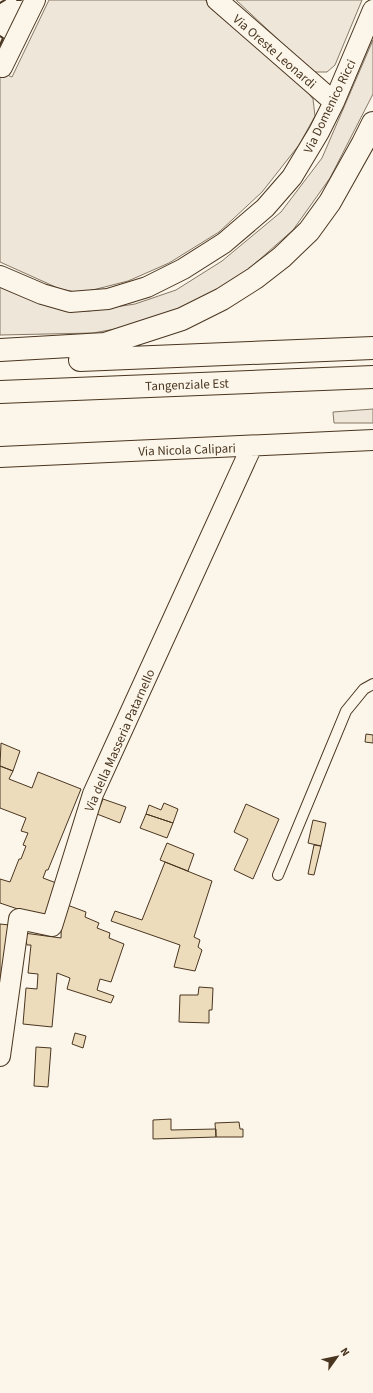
<svg xmlns="http://www.w3.org/2000/svg" width="373" height="1393" font-family="'Source Sans 3',sans-serif">
  <style>
    .green { fill: #ede6d9; stroke: #887966 }
    .building { fill: #ecdcbc; stroke: #4a3520 }
    .lines { fill: none; stroke-linecap: round; stroke-linejoin: round }
    .service-casing { stroke: #4a3520; stroke-width: 12 }
    .minor-casing { stroke: #4a3520; stroke-width: 22 }
    .trunk-casing { stroke: #4a3520; stroke-width: 24 }
    .service { stroke: #fbf6e9; stroke-width: 10 }
    .minor { stroke: #fbf6e9; stroke-width: 20 }
    .trunk { stroke: #fbf6e9; stroke-width: 22 }
    .wall { stroke: #4a3520; stroke-width: 2 }
    .labels { text-anchor: middle; stroke-width: 3; stroke-linejoin: round; paint-order: stroke }
    .street-label { font-size: 13px; fill: #4a3520; stroke: #fbf6e9 }
  </style>
  <rect width="100%" height="100%" fill="#fbf6e9"/>
  <!-- green -->
  <path class="green" d="M49 0H205L301 84 313 99 315 116 299 145 262 192 219 232 169 263 128 281 81 293 60 289 0 262V72L12 77Z
    M236 0H362L335 65 327 72H313Z
    M373 40V94L330 178 293 230 242 275 194 305 137 325 93 333 0 335V286L65 310 89 311 135 304 176 290 222 261 281 212 322 158Z
    M373 409V423H334L333 412Z"/>
  <!-- building -->
  <path class="building" d="M366 734 373 735V743L365 742Z
    M1 743 20 751 13 771 0 766Z
    M0 766 13 771 9 779 32 788 38 772 81 789 48 870H46L43 878 59 884 47 919 0 903V879L10 882 19 859H21L26 846 23 845 28 833 21 831 26 818 0 808Z
    M103 799 126 807 120 823 97 814Z
    M164 803 178 809 173 823 146 814 149 805 161 810Z
    M246 804 279 819 253 879 234 870 248 839 234 832Z
    M146 814 173 823 167 838 140 828Z
    M313 820 326 823 321 846 308 843Z
    M167 843 194 854 188 871 160 860Z
    M314 845 321 846 314 875 308 874Z
    M165 862 212 881 194 937 200 940 198 947 202 950 195 971 174 967 180 945 111 921 115 911 142 920Z
    M62 903 86 912 85 917 99 923 97 928 110 933 109 938 124 944 111 982 100 979 97 990 114 996 111 1003 67 989 70 978 57 973 52 1027 23 1024 26 988 37 989 38 974 28 973 31 945H27L24 933 61 938Z
    M0 924 9 925 0 994Z
    M199 987 213 988 212 1010H209V1023L179 1022 180 995H198Z
    M75 1033 86 1036 83 1048 72 1044Z
    M36 1047 51 1048 48 1087 34 1086Z
    M171 1119V1130L216 1129V1137L153 1139V1120Z
    M239 1122 240 1129H243V1137H216L215 1123Z"/>
  <g class="lines">
    <!-- service casing -->
    <g class="service-casing">
      <path id="service" d="M278 875 346 711 364 689 373 684"/>
    </g>
    <!-- minor casing -->
    <g class="minor-casing">
      <path id="minor" d="M217 0 334 102
        M2 67 35 0
        M0 276 42 294 70 302 108 299 147 287 183 269 224 243 265 208 292 177 319 132 334 102 373 10
        M0 457 373 440
        M0 1056 19 919 52 926 93 794 252 446"/>
    </g>
    <!-- trunk casing -->
    <g class="trunk-casing">
      <path id="trunk" d="M0 350 105 344 182 319 222 299 255 278 282 257 309 231 330 202 363 143 373 123
        M80 360 373 348
        M0 392 373 377"/>
    </g>
    <!-- service -->
    <use href="#service" class="service"/>
    <!-- minor -->
    <use href="#minor" class="minor"/>
    <!-- trunk -->
    <use href="#trunk" class="trunk"/>
    <!-- wall -->
    <path class="wall" d="M17 0H21
      M0 3 5 0
      M0 36 3 38 0 45"/>
  </g>
  <g class="labels">
    <!-- street labels -->
    <g class="street-label">
      <text transform="translate(275 51) rotate(41)" y="5">Via Oreste Leonardi</text>
      <text transform="translate(329 106) rotate(-64)" y="5">Via Domenico Ricci</text>
      <text transform="translate(187 384) rotate(-2)" y="5">Tangenziale Est</text>
      <text transform="translate(187 449) rotate(-2)" y="5">Via Nicola Calipari</text>
      <text transform="translate(119 740) rotate(-66)" y="5">Via della Masseria Patarnello</text>
    </g>
  </g>
  <!-- north arrow -->
  <g transform="translate(337 1357) rotate(57)" stroke="#fbf6e9" stroke-width="3" paint-order="stroke">
  <path d="M0-3L7 15L0 10L-7 15Z" fill="#4a3520"/>
  <text y="-6" font-size="11" font-weight="bold" text-anchor="middle" fill="#4a3520">N</text>
  </g>
</svg>
